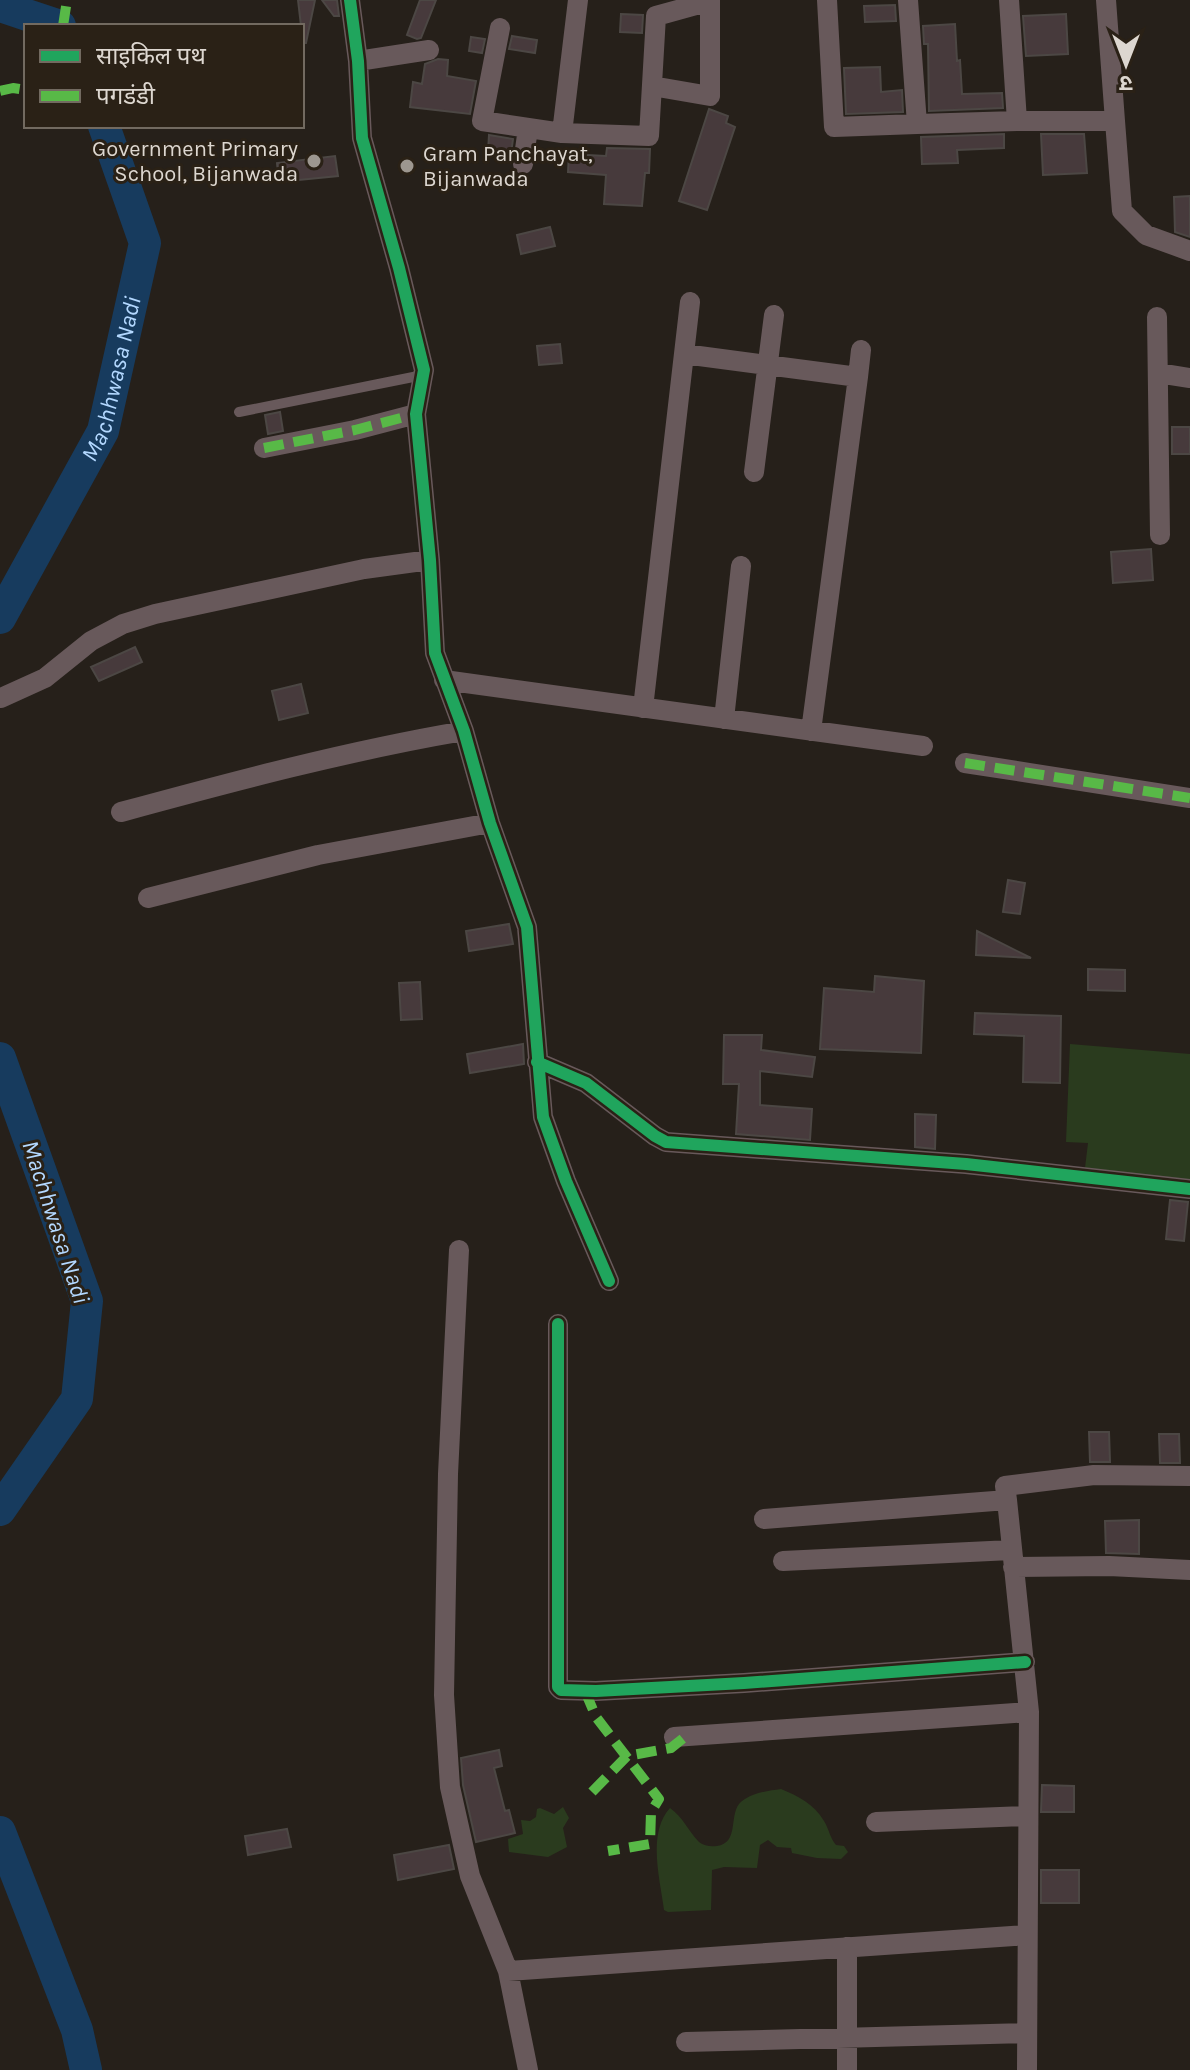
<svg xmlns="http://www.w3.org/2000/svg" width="1190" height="2070" font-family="Karla,'Noto Sans Devanagari',sans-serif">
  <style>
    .green { fill: #2a3b1e }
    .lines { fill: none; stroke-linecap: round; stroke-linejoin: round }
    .river { stroke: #173b5e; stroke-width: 32 }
    .building { fill: #473a3c; stroke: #4c4744; stroke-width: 2 }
    .service { stroke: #68595b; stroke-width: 10 }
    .minor { stroke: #68595b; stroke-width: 20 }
    .quiet { stroke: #58b947; stroke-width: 10; stroke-dasharray: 20 10; stroke-linecap: butt }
    .cycleway-casing { stroke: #2a2116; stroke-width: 17 }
    .cycleway { stroke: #20a55d; stroke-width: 12 }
    .poi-dot { fill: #9d9790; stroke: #2a2116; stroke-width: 3 }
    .labels { text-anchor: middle; stroke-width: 6; stroke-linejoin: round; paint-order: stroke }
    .poi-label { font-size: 22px; fill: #ddd7d0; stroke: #2a2116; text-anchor: end }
    .water-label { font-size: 24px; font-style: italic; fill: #b3d8ff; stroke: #2a2116 }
  </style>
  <rect width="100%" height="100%" fill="#26201a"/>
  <!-- green -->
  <path class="green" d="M1070 1044 1190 1054V1181L1085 1168 1088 1143 1066 1142Z
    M781 1789C798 1796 814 1804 824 1821 829 1829 830 1838 836 1845L844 1846 848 1852 841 1859 817 1858 792 1853 791 1848 777 1847 768 1840 760 1845 757 1868 724 1867 712 1870 711 1910 668 1912 664 1910C660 1879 647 1833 670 1808 683 1817 689 1832 699 1842 704 1846 711 1847 717 1846 739 1843 729 1817 739 1804 749 1793 767 1791 781 1789Z
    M563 1807 569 1818 563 1828 567 1847 548 1857 509 1852 508 1839 523 1834 521 1820 530 1821 536 1817 537 1809 540 1808 554 1814Z"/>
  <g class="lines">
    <!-- river -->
    <g class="river">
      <path d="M0 6 60 26"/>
      <path id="s1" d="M0 618 103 431 145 243 104 126"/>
      <path d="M0 1058 87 1301 77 1399 0 1510"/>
      <path d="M0 1832 77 2030 86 2070"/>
    </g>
  </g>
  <!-- building -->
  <path class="building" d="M298 0H315L306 43H303Z
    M322 0H337L339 16H334Z
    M420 0H436L421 38 417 39 407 35Z
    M895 5 896 21 865 22 864 6Z
    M621 14 643 15 642 33 620 32Z
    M1066 14 1068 54 1026 56 1023 16Z
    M955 24 957 61 960 60 962 94 1002 93 1003 108 929 111 928 44H924L923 26Z
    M512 36 537 40 535 53 509 49Z
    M471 37 485 39 482 53 469 51Z
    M438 59 448 60 447 76 476 81 470 114 410 107 413 82 422 84 425 64Z
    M880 67 881 92 902 90 903 112 846 114 844 68Z
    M709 109 728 116 726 123 735 127 707 210 679 201Z
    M1004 134V148L957 150 958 163 922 164 921 137Z
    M1041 134H1084L1087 173 1043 175Z
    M489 135 513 139 511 154 488 152Z
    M607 148 650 149 649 173H645L642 206 604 204 606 175 568 172 569 154 606 156Z
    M335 156 338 176 279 182 277 163Z
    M1190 196V237L1175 232 1174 197Z
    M550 227 555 246 521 254 517 235Z
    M560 344 562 363 539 365 537 346Z
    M280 412 283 431 268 434 265 415Z
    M1172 427H1190V454H1172Z
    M1151 549 1153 580 1113 583 1111 552Z
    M135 647 142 662 99 681 91 667Z
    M301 684 308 713 279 720 272 691Z
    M1008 880 1025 883 1020 914 1003 912Z
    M509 924 513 944 469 951 466 931Z
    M977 931 1031 958 976 955Z
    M1088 969 1125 970V991L1088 990Z
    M875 976 924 981 921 1053 820 1049 824 988 874 992Z
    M420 982 422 1019 401 1020 399 983Z
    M975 1013 1061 1016 1060 1083 1023 1082 1024 1036 974 1034Z
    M724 1035H762L761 1050 815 1057 812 1077 760 1071V1105L812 1109 810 1140 736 1134 739 1084H723Z
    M523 1044 524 1064 470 1073 467 1054Z
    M915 1114 936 1115 935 1149 915 1147Z
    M1170 1200 1188 1202 1184 1241 1166 1239Z
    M1089 1432H1109L1110 1462H1090Z
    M1159 1434H1179L1180 1463H1160Z
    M1139 1520V1554L1106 1553 1105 1521Z
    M499 1750 502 1766 494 1768 505 1811 509 1810 515 1833 476 1842 463 1785 461 1758Z
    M1042 1785 1074 1786V1812H1041Z
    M287 1829 291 1847 248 1855 245 1836Z
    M449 1845 454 1869 398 1880 394 1855Z
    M1041 1870H1079V1903H1041Z"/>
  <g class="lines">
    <!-- service -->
    <path class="service" d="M239 412 423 375"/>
    <!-- minor -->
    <path class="minor" d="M350 0 358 61 362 138 399 268 424 370 416 414 430 560 435 653 464 731 490 823 527 927 543 1117 566 1181 609 1281
      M578 0 562 133 649 136 656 16 710 1
      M827 0 834 127 917 124 908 0
      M1009 0 1017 121H1115L1122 211 1146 235 1190 251
      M1106 0 1115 121
      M500 28 482 121 562 133
      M358 61 429 50
      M652 86 710 96V0
      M917 124 1017 121
      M523 164 528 128
      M1157 317 1160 535
      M684 354 858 377 861 350
      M1158 373 1190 378
      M264 448 355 430 416 414
      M754 472 774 315
      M444 680 923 746
      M1 698 45 678 91 641 123 624 155 614 364 569 430 560
      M643 708 690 302
      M724 719 741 566
      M811 731 858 377
      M965 763 1190 798
      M121 812C235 781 347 751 464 731
      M148 898 318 855 490 823
      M537 1062 586 1083 655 1136 666 1142 966 1164 1190 1189
      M459 1250 448 1474 444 1695 450 1787 470 1876 508 1971 528 2070
      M558 1324V1687L561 1690 596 1691 744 1683 1025 1662
      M1007 1500 1005 1486 1094 1475 1190 1476
      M764 1519 1007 1500 1029 1712 1027 2070
      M783 1561 1011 1550
      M1013 1567 1109 1566 1190 1570
      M674 1737 1029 1712
      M876 1822 1027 1816
      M508 1971 1027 1935
      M686 2042 1027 2033
      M847 2070V1947"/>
    <!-- quiet -->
    <path class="quiet" d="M63 26 67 0
      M0 91 13 88 26 90
      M264 448 355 430 416 414
      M965 763 1190 798
      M585 1691 596 1717 659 1799 651 1812 650 1844 608 1851
      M592 1792 627 1756 671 1748 686 1736"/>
    <!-- cycleway casing -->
    <g class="cycleway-casing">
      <path id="cycleway" d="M350 0 358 61 362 138 399 268 424 370 416 414 430 560 435 653 464 731 490 823 527 927 543 1117 566 1181 609 1281
        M537 1062 586 1083 655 1136 666 1142 966 1164 1190 1189
        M558 1324V1687L561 1690 596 1691 744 1683 1025 1662"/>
    </g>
    <!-- cycleway -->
    <use href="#cycleway" class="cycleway"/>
  </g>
  <!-- markers -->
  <g class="poi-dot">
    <circle cx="314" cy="161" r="8"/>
    <circle cx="407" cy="166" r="8"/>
  </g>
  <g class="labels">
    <!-- poi labels -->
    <g class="poi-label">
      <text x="298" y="156">Government Primary<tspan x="298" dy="25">School, Bijanwada</tspan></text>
      <text x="423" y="161" text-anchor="start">Gram Panchayat,<tspan x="423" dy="25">Bijanwada</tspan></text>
    </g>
    <!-- water labels -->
    <g class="water-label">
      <text dy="8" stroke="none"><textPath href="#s1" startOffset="266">Machhwasa Nadi</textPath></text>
      <text transform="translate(56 1222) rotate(72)" y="8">Machhwasa Nadi</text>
    </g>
  </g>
  <!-- legend -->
  <rect x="24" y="24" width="280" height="104" fill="#2a2116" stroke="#726a60" stroke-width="2"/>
  <rect x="40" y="50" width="40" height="12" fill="#20a55d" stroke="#726a60" stroke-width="2"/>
  <text x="96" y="64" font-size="24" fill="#ddd7d0">साइकिल पथ</text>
  <rect x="40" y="90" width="40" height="12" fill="#58b947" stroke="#726a60" stroke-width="2"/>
  <text x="96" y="104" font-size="24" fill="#ddd7d0">पगडंडी</text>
  <!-- north arrow -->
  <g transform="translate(1126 64) rotate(180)" stroke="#2a2116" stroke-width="6" paint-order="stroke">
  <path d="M0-6L14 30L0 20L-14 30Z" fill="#ddd7d0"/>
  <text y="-12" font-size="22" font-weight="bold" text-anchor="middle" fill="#ddd7d0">उ</text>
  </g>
</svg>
